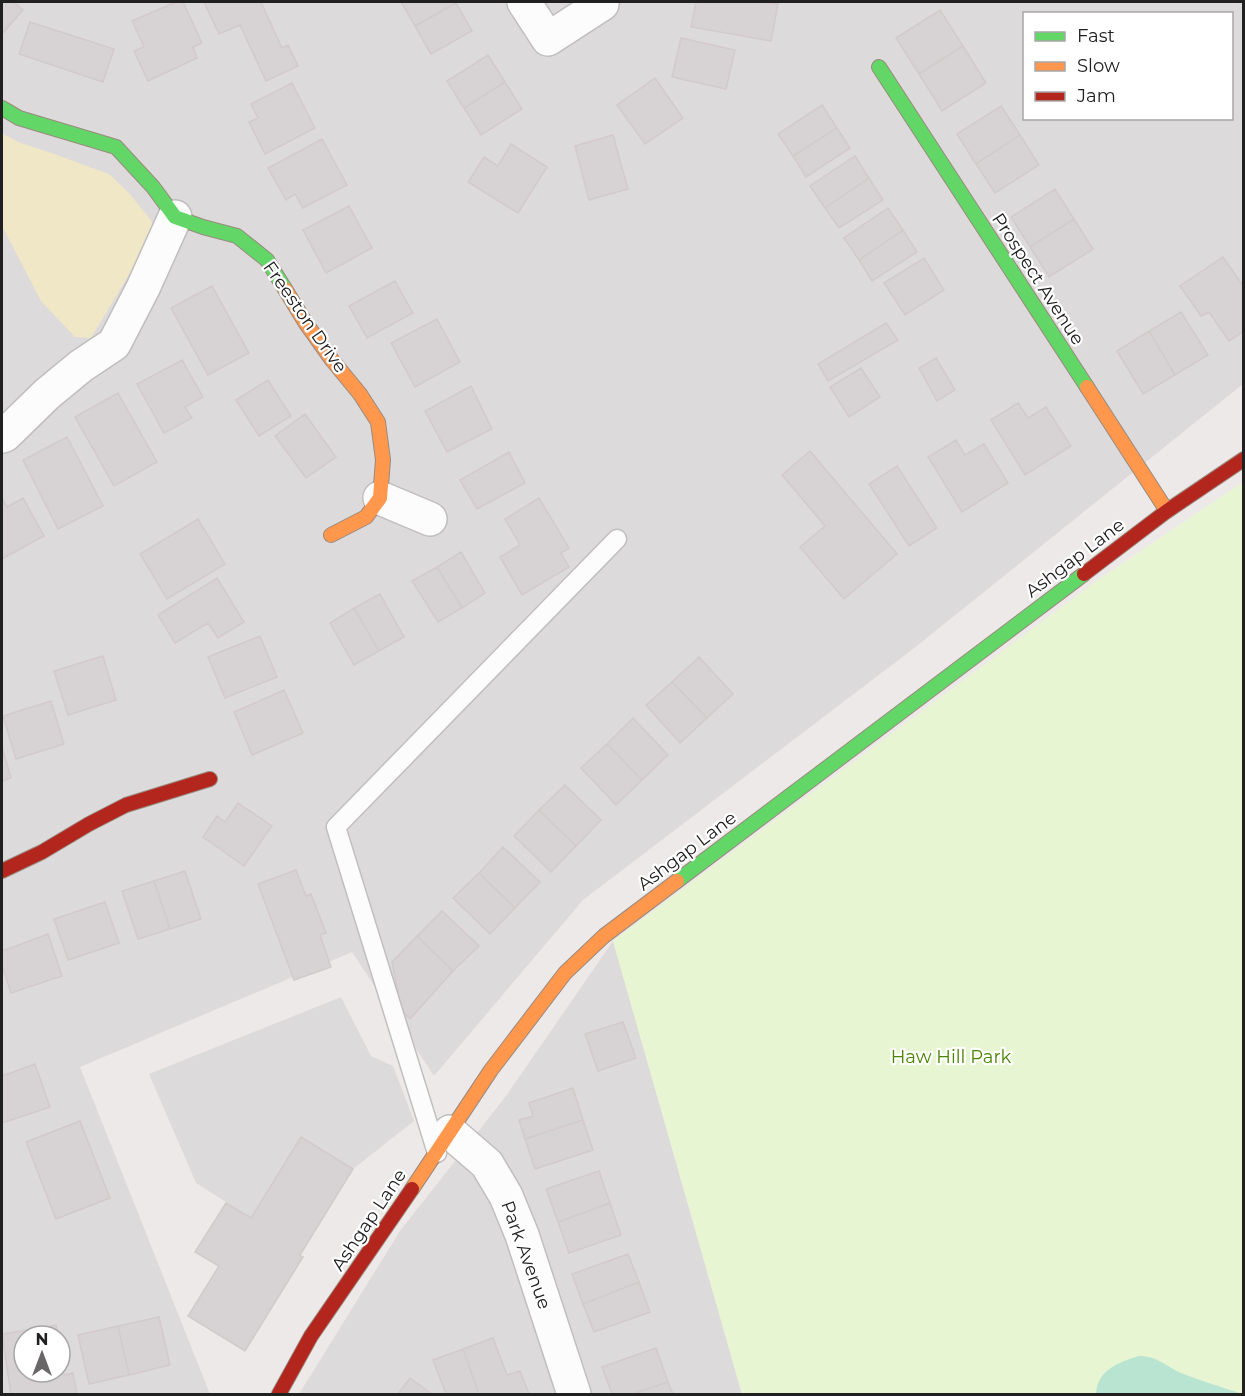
<svg xmlns="http://www.w3.org/2000/svg" width="1245" height="1396" font-family="Montserrat,sans-serif">
  <style>
    .residential { fill: #dddadb; fill-rule: evenodd }
    .religious { fill: #dcdada }
    .grass { fill: #efe7c5 }
    .park { fill: #e8f5d2 }
    .water { fill: #bae4d2 }
    .building { fill: #d7d2d3; stroke: #d2cacb; stroke-width: 1.5 }
    .lines { fill: none; stroke-linecap: round; stroke-linejoin: round }
    .lane-casing { stroke: #c0bebe; stroke-width: 21 }
    .street-casing { stroke: #c0bebe; stroke-width: 36 }
    .fast-casing { stroke: #9a8a7f; stroke-width: 16 }
    .slow-casing { stroke: #9a8a7f; stroke-width: 16 }
    .jam-casing { stroke: #9a8a7f; stroke-width: 16 }
    .lane { stroke: #fcfcfc; stroke-width: 18 }
    .street { stroke: #fcfcfc; stroke-width: 33 }
    .fast { stroke: #63d668; stroke-width: 14 }
    .slow { stroke: #ff974d; stroke-width: 14 }
    .jam { stroke: #b3261e; stroke-width: 14 }
    .labels { text-anchor: middle; stroke-width: 4.5; stroke-linejoin: round; paint-order: stroke }
    .street-label { font-size: 18px; fill: #202020; stroke: #fff }
    .park-label { font-size: 18px; fill: #4b8403; stroke: #fff }
  </style>
  <rect width="100%" height="100%" fill="#eee9e9"/>
  <!-- residential -->
  <path class="residential" d="M2 2H1243V384L913 649 583 900 434 1076 352 952 80 1067 210 1394H2ZM1024 14H1232V118H1024ZM24 1336H60V1372H24Z
    M613 941 742 1394H299L400 1231 506 1096Z"/>
  <!-- religious -->
  <path class="religious" d="M341 997 371 1056 393 1066 414 1121 353 1169 301 1137 251 1218 196 1183 149 1074Z"/>
  <!-- grass -->
  <path class="grass" d="M2 133 18 142 54 154 109 174 129 193 157 228 91 338 75 337 41 301 2 226Z"/>
  <!-- park -->
  <path class="park" d="M1243 482V1394H742L613 941 1098 580Z"/>
  <!-- water -->
  <path class="water" d="M1139 1356C1157 1356 1164 1365 1179 1372 1200 1381 1222 1387 1243 1394H1096C1097 1370 1119 1362 1139 1356Z"/>
  <!-- building -->
  <path class="building" d="M2 2H14L23 10 2 34Z
    M176 2H183L202 43 193 47 197 58 148 81 134 51 144 47 132 21Z
    M204 2H261L282 48 288 45 298 66 266 81 240 25 219 34Z
    M401 2H455L456 3 415 26Z
    M696 2H764L778 4 771 41 691 27Z
    M456 3 472 31 431 54 415 26Z
    M940 10 963 46 919 74 896 38Z
    M30 22 114 49 103 82 19 54Z
    M681 38 735 50 726 89 672 77Z
    M963 46 986 83 942 111 919 74Z
    M488 55 505 82 464 108 447 81Z
    M655 78 683 118 645 144 617 105Z
    M505 82 522 109 481 135 464 108Z
    M292 83 315 128 265 154 249 122 258 118 251 104Z
    M822 105 837 128 793 156 778 134Z
    M1001 106 1020 135 976 164 957 134Z
    M837 128 850 148 806 177 793 156Z
    M613 135 628 189 589 200 575 146Z
    M1020 135 1039 165 995 193 976 164Z
    M322 139 347 185 303 208 295 194 286 200 268 168Z
    M511 144 547 167 518 213 468 182 484 157 498 166Z
    M855 156 869 178 825 208 810 186Z
    M869 178 883 200 839 228 825 208Z
    M1055 189 1074 219 1030 247 1011 217Z
    M349 206 372 248 326 273 303 230Z
    M888 208 903 230 859 260 844 238Z
    M1074 219 1093 249 1049 277 1030 247Z
    M903 230 917 252 872 281 859 260Z
    M1223 257 1244 287V331L1229 341 1209 312 1201 316 1180 286Z
    M924 258 944 290 905 315 884 283Z
    M395 281 413 313 367 338 349 306Z
    M212 286 249 353 208 375 171 308Z
    M1181 312 1208 355 1175 375 1149 331Z
    M437 319 460 362 415 387 391 343Z
    M886 323 898 340 828 381 818 364Z
    M1149 331 1175 375 1143 394 1117 351Z
    M936 358 955 390 937 401 919 368Z
    M182 360 203 397 185 407 192 418 164 433 137 384Z
    M861 368 880 397 849 417 830 387Z
    M268 380 291 416 259 436 236 400Z
    M471 386 492 429 447 452 425 411Z
    M118 393 157 462 114 486 75 417Z
    M1018 403 1028 418 1046 407 1071 446 1025 475 991 420Z
    M305 414 336 457 306 478 275 436Z
    M67 437 103 506 58 529 23 460Z
    M956 440 965 455 984 444 1008 483 962 512 928 457Z
    M810 451 897 554 844 599 800 547 825 526 782 475Z
    M509 452 525 483 477 509 460 480Z
    M897 466 937 528 909 546 869 484Z
    M2 498 7 507 23 498 44 536 2 559Z
    M539 498 569 548 561 553 569 567 522 595 500 557 520 545 505 519Z
    M198 519 225 564 167 599 140 554Z
    M461 552 485 593 462 608 437 567Z
    M437 567 462 608 438 622 412 581Z
    M217 578 244 622 218 638 208 623 175 643 158 615Z
    M380 594 404 637 379 651 354 608Z
    M354 608 379 651 354 665 330 623Z
    M260 636 277 677 225 698 208 657Z
    M103 656 116 700 68 715 54 671Z
    M699 657 733 694 707 718 672 682Z
    M672 682 707 718 680 743 646 705Z
    M284 690 303 733 252 755 234 712Z
    M51 701 64 744 16 759 3 716Z
    M633 718 668 755 642 780 607 744Z
    M607 744 642 780 616 805 581 768Z
    M2 747 11 778 2 781Z
    M565 785 601 820 576 846 539 810Z
    M238 803 272 826 244 866 203 837 217 816 225 822Z
    M539 810 576 846 551 872 514 836Z
    M503 847 540 882 515 908 479 873Z
    M296 870 306 896 311 894 326 933 320 935 331 967 294 980 258 884Z
    M185 871 201 919 170 929 154 881Z
    M479 873 515 908 490 934 453 898Z
    M154 881 170 929 138 939 122 891Z
    M105 902 119 943 68 960 54 919Z
    M442 911 479 946 453 971 417 936Z
    M48 934 62 976 11 993 2 965V951Z
    M417 936 453 971 410 1019 401 1009 392 962Z
    M623 1022 636 1058 598 1071 585 1034Z
    M35 1064 50 1107 2 1123V1076Z
    M573 1088 583 1120 525 1139 519 1120 533 1116 529 1103Z
    M583 1120 593 1150 535 1169 525 1139Z
    M80 1121 110 1198 56 1219 26 1142Z
    M301 1137 353 1169 300 1255 303 1257 245 1351 188 1316 219 1266 195 1252 226 1203 251 1218Z
    M599 1171 610 1203 558 1222 546 1189Z
    M610 1203 621 1235 569 1253 558 1222Z
    M628 1254 639 1282 583 1304 572 1274Z
    M639 1282 650 1312 594 1332 583 1304Z
    M159 1317 170 1365 129 1375 118 1326Z
    M56 1325 58 1336H24V1372H60V1350L64 1375 73 1373 77 1394H11L2 1334Z
    M118 1326 129 1375 89 1384 78 1335Z
    M493 1338 507 1375 520 1371 529 1394H485L484 1393 479 1394 463 1349Z
    M656 1348 668 1382 633 1394H612L602 1367Z
    M463 1349 479 1394H446L433 1360Z
    M410 1378 432 1394H398Z
    M668 1382 673 1394H633Z"/>
  <g class="lines">
    <!-- lane casing -->
    <g class="lane-casing">
      <path id="lane" d="M437 1153 336 827 617 539"/>
    </g>
    <!-- street casing -->
    <g class="street-casing">
      <path id="street" d="M524 2 548 39 602 4
        M2 436 5 435 47 394 81 366 114 344 143 288 175 217
        M380 498 430 519
        M450 1132 487 1164 506 1196 522 1235 574 1394"/>
    </g>
    <!-- fast casing -->
    <g class="fast-casing">
      <path id="fast" d="M879 67 1087 387
        M2 108 19 118 116 147 153 187 175 217 203 227 237 236 267 260 285 289
        M677 881 1084 574"/>
    </g>
    <!-- slow casing -->
    <g class="slow-casing">
      <path id="slow" d="M285 289 305 322 332 360 360 394 378 422 383 460 380 498 366 517 331 535
        M1087 387 1167 511
        M412 1189 491 1070 565 973 604 936 677 881"/>
    </g>
    <!-- jam casing -->
    <g class="jam-casing">
      <path id="jam" d="M1084 574 1167 511 1244 459
        M2 871 42 852 89 824 126 805 210 779
        M279 1394 311 1336 412 1189"/>
    </g>
    <!-- lane -->
    <use href="#lane" class="lane"/>
    <!-- street -->
    <use href="#street" class="street"/>
    <!-- fast -->
    <use href="#fast" class="fast"/>
    <!-- slow -->
    <use href="#slow" class="slow"/>
    <!-- jam -->
    <use href="#jam" class="jam"/>
  </g>
  <g class="labels">
    <!-- street labels -->
    <g class="street-label">
      <text transform="translate(1038 279) rotate(57)" y="6">Prospect Avenue</text>
      <text transform="translate(305 317) rotate(55)" y="6">Freeston Drive</text>
      <text transform="translate(1075 558) rotate(-37)" y="6">Ashgap Lane</text>
      <text transform="translate(687 851) rotate(-37)" y="6">Ashgap Lane</text>
      <text transform="translate(369 1220) rotate(-56)" y="6">Ashgap Lane</text>
      <text transform="translate(526 1255) rotate(70)" y="6">Park Avenue</text>
    </g>
    <!-- park labels -->
    <g class="park-label">
      <text x="951" y="1063">Haw Hill Park</text>
    </g>
  </g>
  <!-- border -->
  <rect width="1245" height="1396" fill="none" stroke="#202020" stroke-width="6"/>
  <!-- legend -->
  <rect x="1023" y="12" width="210" height="108" fill="#ffffff" stroke="#a6a6a6" stroke-width="1.5"/>
  <rect x="1035" y="32" width="30" height="9" fill="#63d668" stroke="#a6a6a6" stroke-width="1.5"/>
  <text x="1077" y="42" font-size="18" fill="#202020">Fast</text>
  <rect x="1035" y="62" width="30" height="9" fill="#ff974d" stroke="#a6a6a6" stroke-width="1.5"/>
  <text x="1077" y="72" font-size="18" fill="#202020">Slow</text>
  <rect x="1035" y="92" width="30" height="9" fill="#b3261e" stroke="#a6a6a6" stroke-width="1.5"/>
  <text x="1077" y="102" font-size="18" fill="#202020">Jam</text>
  <!-- north arrow -->
  <g transform="translate(42 1354)"><circle r="28" fill="#ffffff" stroke="#a6a6a6" stroke-width="1.5"/>
  <path d="M0-4.5L10 22L0 15L-10 22Z" fill="#686666"/>
  <text y="-9" font-size="16" font-weight="bold" text-anchor="middle" fill="#202020">N</text>
  </g>
</svg>
